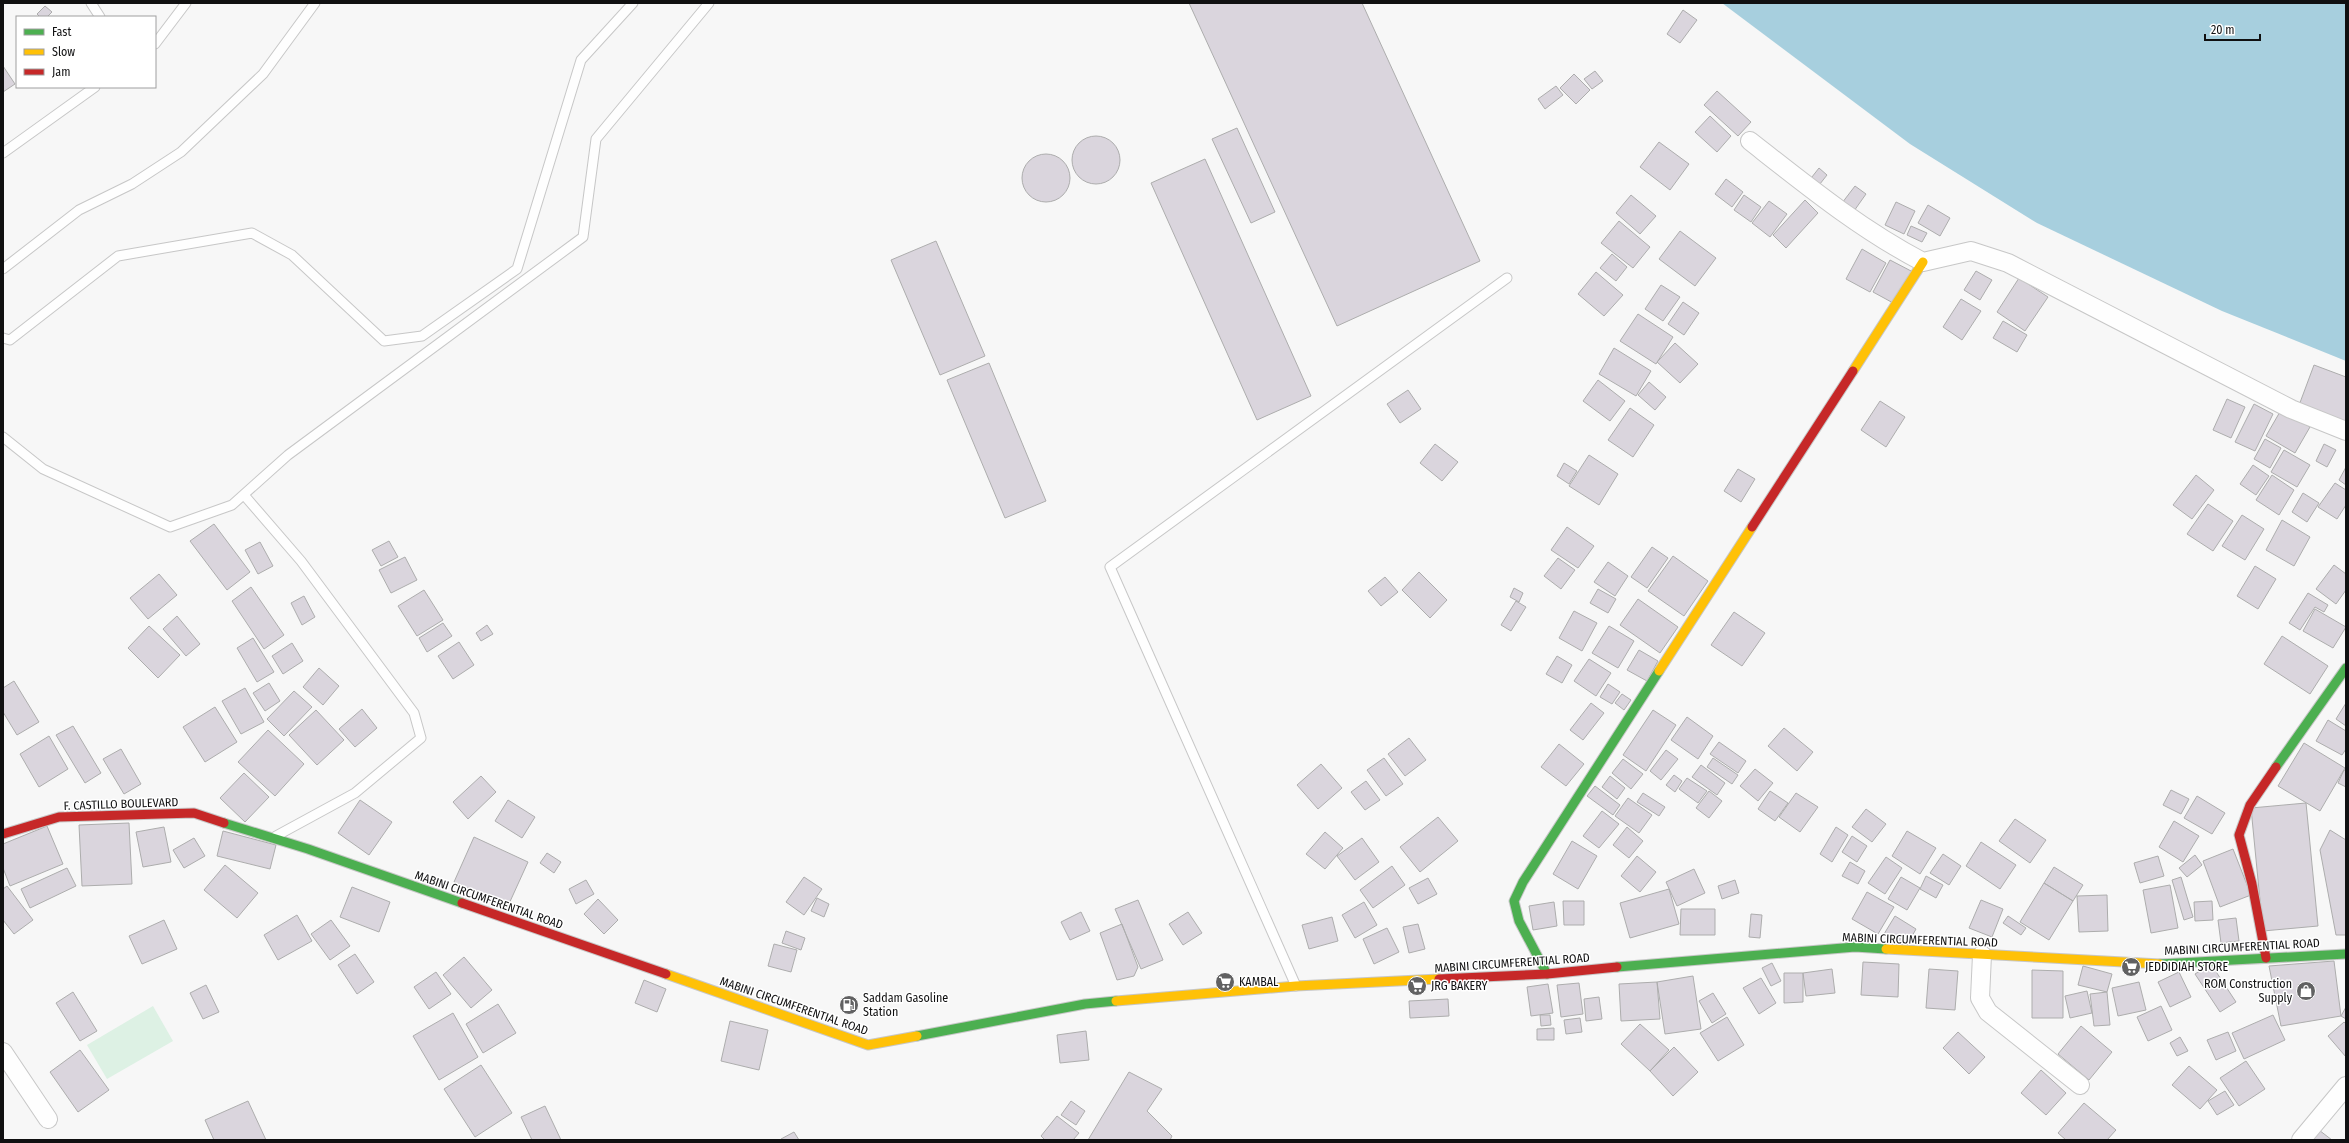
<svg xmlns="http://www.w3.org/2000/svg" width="2349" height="1143" font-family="'Fira Sans Condensed',sans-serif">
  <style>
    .green { fill: #ddf1e4 }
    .water { fill: #a7cfde }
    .building { fill: #dad5dd; stroke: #adadad }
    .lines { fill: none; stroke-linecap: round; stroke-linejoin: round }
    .lane-casing { stroke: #c7c7c7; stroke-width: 11 }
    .street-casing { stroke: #c7c7c7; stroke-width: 20 }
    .fast-casing { stroke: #c7c7c7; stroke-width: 11 }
    .slow-casing { stroke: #c7c7c7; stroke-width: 11 }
    .jam-casing { stroke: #c7c7c7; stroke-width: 11 }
    .lane { stroke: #fefefe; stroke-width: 9 }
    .street { stroke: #fefefe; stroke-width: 18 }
    .fast { stroke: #4caf50; stroke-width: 9 }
    .slow { stroke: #ffc107; stroke-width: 9 }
    .jam { stroke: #c62828; stroke-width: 9 }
    .labels { text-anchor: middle; stroke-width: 3; stroke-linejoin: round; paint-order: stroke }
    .street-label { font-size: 12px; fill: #101011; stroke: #fff }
    .poi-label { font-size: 12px; fill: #101011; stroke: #fff; text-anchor: start }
  </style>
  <rect width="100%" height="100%" fill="#f7f7f7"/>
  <!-- green -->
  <path class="green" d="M153 1006 173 1041 107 1079 87 1045Z"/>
  <!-- water -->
  <path class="water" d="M1722 3H2346V361L2222 311 2037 223 1910 144Z"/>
  <!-- building -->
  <path class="building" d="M1189 3H1362L1480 261 1337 326Z
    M45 6 52 12 47 17H40L37 14Z
    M1683 10 1697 20 1680 43 1667 34Z
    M3 66 15 84 3 92Z
    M1595 71 1603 81 1592 89 1584 79Z
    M1574 74 1590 90 1576 104 1560 88Z
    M1556 86 1563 95 1545 109 1538 99Z
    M1717 91 1751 122 1738 136 1704 105Z
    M1710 116 1731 136 1717 152 1695 132Z
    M1237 128 1275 212 1251 223 1212 139Z
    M1072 160a24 24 0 1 1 48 0a24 24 0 1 1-48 0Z
    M1659 142 1689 164 1670 190 1640 167Z
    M1022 178a24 24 0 1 1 48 0a24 24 0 1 1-48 0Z
    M1205 159 1311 396 1257 420 1151 183Z
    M1819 168 1827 175 1816 189 1808 182Z
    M1726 179 1743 192 1732 207 1715 194Z
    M1855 186 1866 194 1854 211 1842 203Z
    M1631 195 1656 216 1640 234 1616 213Z
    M1744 195 1761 207 1751 222 1734 210Z
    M1805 200 1818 213 1786 248 1773 235Z
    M1769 201 1787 214 1770 237 1752 223Z
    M1896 202 1915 211 1904 234 1885 225Z
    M1928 205 1950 218 1940 236 1918 223Z
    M1619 221 1650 247 1633 268 1601 243Z
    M1911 226 1927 233 1922 242 1907 235Z
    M1680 231 1716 258 1695 286 1659 259Z
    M936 241 985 356 940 375 891 260Z
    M1862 249 1886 263 1870 292 1846 279Z
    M1612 254 1627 267 1616 281 1600 268Z
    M1890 260 1913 272 1895 304 1873 292Z
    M1976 271 1992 280 1980 300 1964 290Z
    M1596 272 1623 295 1604 316 1578 294Z
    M2019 278 2048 297 2025 331 1997 312Z
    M1661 285 1680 297 1663 321 1645 309Z
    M1961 299 1981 311 1962 340 1943 327Z
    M1683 302 1699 313 1684 335 1668 324Z
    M1638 314 1673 337 1656 364 1620 341Z
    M2003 321 2027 335 2017 352 1993 338Z
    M1675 343 1698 364 1680 383 1657 362Z
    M1614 348 1651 371 1636 396 1599 374Z
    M989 363 1046 501 1005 518 947 380Z
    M2314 365 2346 377V426L2298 408Z
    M1598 380 1625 401 1610 421 1583 401Z
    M1649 382 1666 397 1655 410 1638 395Z
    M1408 390 1421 409 1400 423 1387 404Z
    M2227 399 2245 407 2231 438 2213 430Z
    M1880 401 1905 417 1886 447 1861 430Z
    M2254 404 2273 414 2255 451 2235 442Z
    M1630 408 1654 425 1633 457 1608 440Z
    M2281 410 2310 427 2295 453 2266 436Z
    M2265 439 2281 448 2270 468 2254 459Z
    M1435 444 1458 462 1442 481 1420 463Z
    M2324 444 2336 450 2327 467 2316 461Z
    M2284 450 2310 465 2297 487 2271 472Z
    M1589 455 1618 474 1599 505 1569 486Z
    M1564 463 1577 471 1569 484 1557 476Z
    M2253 465 2269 476 2256 495 2240 484Z
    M2346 467V485L2339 480Z
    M1738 469 1755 479 1741 502 1724 491Z
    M2196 475 2214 490 2192 519 2173 505Z
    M2272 475 2294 490 2279 515 2256 500Z
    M2335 483 2346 490V505L2337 519 2318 507Z
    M2303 493 2319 503 2307 522 2292 512Z
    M2208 504 2233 521 2213 551 2187 534Z
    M2242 515 2264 529 2245 560 2222 546Z
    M2282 520 2310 537 2294 566 2266 550Z
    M214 524 250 572 227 590 190 541Z
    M1567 527 1594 546 1578 568 1551 550Z
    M389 541 398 557 381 566 372 550Z
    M260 542 273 566 258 574 245 550Z
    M1652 547 1668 558 1647 588 1631 577Z
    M1673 556 1708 581 1684 616 1648 591Z
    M405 557 417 580 391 593 379 570Z
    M1558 558 1575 570 1561 589 1544 576Z
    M1608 562 1628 576 1615 596 1594 582Z
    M2334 565 2346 574V590L2336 604 2316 589Z
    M2255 566 2276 579 2258 609 2237 596Z
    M1419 572 1447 600 1430 618 1402 590Z
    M159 574 177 595 148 619 130 598Z
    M1385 577 1398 592 1381 606 1368 591Z
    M251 587 284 635 264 649 232 601Z
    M1514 588 1523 593 1519 602 1510 597Z
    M1598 589 1616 599 1608 613 1590 603Z
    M424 590 443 620 417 636 398 606Z
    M2308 593 2328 605 2324 612 2315 607 2300 630 2289 623Z
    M304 596 315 617 302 625 291 603Z
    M1638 599 1678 627 1660 653 1620 625Z
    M1516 601 1526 607 1511 631 1501 625Z
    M2315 609 2346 627 2333 648 2303 631Z
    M1574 611 1597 623 1582 651 1559 638Z
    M1734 612 1765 633 1742 666 1711 645Z
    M177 616 200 644 186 656 163 629Z
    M443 623 452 636 427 652 419 638Z
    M487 625 493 634 481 641 476 633Z
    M149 626 180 655 158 678 128 648Z
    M1609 626 1634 641 1618 668 1592 653Z
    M2282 636 2328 666 2310 694 2264 664Z
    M253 638 274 672 257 682 237 648Z
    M459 642 474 665 453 679 438 656Z
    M292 643 303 661 283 674 272 656Z
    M1639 650 1658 661 1647 681 1627 670Z
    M1557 656 1572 665 1562 683 1546 674Z
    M1589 659 1611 673 1596 696 1574 681Z
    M319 668 339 686 323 705 303 687Z
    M14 681 39 722 17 735 3 712V688Z
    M269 683 280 701 265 711 253 693Z
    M1608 684 1620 692 1612 704 1600 697Z
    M245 688 264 722 241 734 222 701Z
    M294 691 312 707 284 736 267 719Z
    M1622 694 1631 700 1624 710 1615 703Z
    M1591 703 1604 713 1583 740 1570 730Z
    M2346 703V726L2336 719Z
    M215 707 237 742 205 762 183 727Z
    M362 709 377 728 355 747 339 729Z
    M316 710 344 740 317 765 289 735Z
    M1653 710 1676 725 1646 771 1623 755Z
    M1687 717 1713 736 1698 759 1671 740Z
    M2328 720 2346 731V749L2342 755 2316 741Z
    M73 726 101 773 85 783 56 735Z
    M1784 728 1813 752 1797 771 1768 746Z
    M268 730 304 764 275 796 238 762Z
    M49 736 68 769 39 787 20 754Z
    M1409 738 1426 760 1405 776 1388 754Z
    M1719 742 1746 761 1738 773 1710 754Z
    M2304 743 2345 768 2320 811 2278 786Z
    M1559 744 1584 764 1566 786 1541 767Z
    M121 749 141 784 124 794 103 759Z
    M1666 750 1678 759 1661 780 1650 771Z
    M1384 758 1403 784 1386 796 1367 770Z
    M1713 758 1738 775 1732 784 1707 767Z
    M1623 759 1643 774 1631 789 1612 773Z
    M1321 764 1342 788 1318 809 1297 785Z
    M1701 765 1725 783 1717 795 1692 777Z
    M1755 769 1773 783 1758 801 1740 786Z
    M2344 770 2346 771V787L2338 783Z
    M244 773 269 797 245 822 220 798Z
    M1674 775 1682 781 1675 792 1666 785Z
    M481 776 496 792 468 819 453 802Z
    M1610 776 1625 788 1617 799 1602 787Z
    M1687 778 1707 791 1698 803 1679 789Z
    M1366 781 1380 800 1365 810 1351 792Z
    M1595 786 1620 805 1613 815 1587 796Z
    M2171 790 2189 799 2181 814 2163 805Z
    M1709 791 1722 801 1709 818 1696 808Z
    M1770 791 1788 803 1775 821 1758 809Z
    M1643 793 1665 807 1659 816 1637 802Z
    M1796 793 1818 807 1800 832 1779 817Z
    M2197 796 2225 813 2212 834 2184 818Z
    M1628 798 1652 815 1639 833 1615 816Z
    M360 800 392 822 369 855 338 833Z
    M508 800 535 817 522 838 495 821Z
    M2306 803 2318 926 2263 931 2251 808Z
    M1866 809 1886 824 1872 842 1852 827Z
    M1602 811 1619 824 1599 848 1583 836Z
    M1438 817 1458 841 1420 872 1400 847Z
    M2015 819 2046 840 2030 863 1999 841Z
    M2174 821 2199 836 2183 862 2159 847Z
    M129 823 132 884 82 886 79 825Z
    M47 826 63 864 10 886 3 868V844Z
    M164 827 171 862 143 867 136 832Z
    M1627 827 1643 841 1629 858 1613 845Z
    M1836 827 1848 835 1832 862 1820 854Z
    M2330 830 2346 840V935H2336L2320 850Z
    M223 831 276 845 270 869 217 856Z
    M1907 831 1936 848 1920 874 1892 856Z
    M1325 832 1343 848 1325 869 1306 854Z
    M1852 836 1867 846 1857 862 1842 852Z
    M474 837 528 862 508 906 454 882Z
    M194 838 205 856 184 868 173 850Z
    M1362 838 1379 862 1355 880 1337 856Z
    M1572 841 1597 856 1578 889 1553 874Z
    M1981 842 2016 865 2000 889 1966 866Z
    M2233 849 2251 895 2220 907 2203 861Z
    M547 853 561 862 554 873 540 863Z
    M1943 854 1961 866 1949 885 1930 873Z
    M2195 855 2202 865 2187 877 2179 868Z
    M1637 856 1656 872 1640 892 1621 876Z
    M2158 856 2164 876 2140 883 2134 863Z
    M1886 857 1902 868 1885 894 1868 883Z
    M1850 862 1865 871 1858 884 1842 876Z
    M225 865 258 893 237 918 204 890Z
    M1392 866 1405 885 1373 908 1360 890Z
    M2054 867 2083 885 2073 901 2044 883Z
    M67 868 76 886 30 908 21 889Z
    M1694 869 1705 893 1677 906 1666 882Z
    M1926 876 1943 885 1936 898 1920 889Z
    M804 877 822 889 804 915 786 902Z
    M1901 877 1920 888 1907 910 1888 899Z
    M2181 877 2193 917 2184 920 2172 880Z
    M1428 878 1437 894 1418 904 1409 888Z
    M586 880 594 894 576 904 569 889Z
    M1735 880 1739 893 1722 899 1718 886Z
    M2044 883 2073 901 2049 940 2020 922Z
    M2170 885 2178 928 2151 933 2143 890Z
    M7 886 33 920 14 934 3 920V889Z
    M352 887 390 902 379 932 340 917Z
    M1669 889 1679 924 1630 938 1620 903Z
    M1867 892 1894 907 1878 934 1852 919Z
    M2107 895 2108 931 2079 932 2077 896Z
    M817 898 829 904 824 917 811 911Z
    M598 899 618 920 604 934 584 914Z
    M1138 900 1163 960 1141 969 1115 909Z
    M1981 900 2003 909 1992 937 1969 928Z
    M1563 901H1584V925H1564Z
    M2212 901 2213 920 2195 921 2194 902Z
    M1364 902 1377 925 1355 938 1342 915Z
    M1554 902 1557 926 1533 930 1529 906Z
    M1681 909H1715V935H1680Z
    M1081 912 1090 931 1070 940 1061 922Z
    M1188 912 1202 933 1183 945 1169 924Z
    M1751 914 1762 915 1760 938 1749 937Z
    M297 915 312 941 278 960 264 935Z
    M1895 916 1916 929 1906 947 1884 934Z
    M2008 916 2026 928 2021 935 2003 923Z
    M1332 917 1338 941 1309 949 1302 925Z
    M2236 918 2239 941 2221 943 2218 920Z
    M164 920 177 949 142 964 129 936Z
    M331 920 350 946 330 960 311 934Z
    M1122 924 1138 967 1134 976 1117 980 1100 933Z
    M1418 924 1425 949 1409 953 1403 927Z
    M1387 928 1399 952 1374 964 1363 939Z
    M786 931 805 938 801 950 782 943Z
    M774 944 797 950 791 972 768 966Z
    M355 954 374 982 357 994 338 965Z
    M464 957 492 990 471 1008 443 975Z
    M2334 961 2341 1016 2281 1026 2269 966Z
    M1863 962 1899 964 1898 997 1861 995Z
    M1772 963 1781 981 1771 986 1762 968Z
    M2211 964 2236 1002 2220 1012 2195 974Z
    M2083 966 2112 974 2107 992 2078 985Z
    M1832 969 1835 993 1806 996 1803 973Z
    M1929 969 1958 971 1955 1010 1926 1008Z
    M2032 970 2063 971V1018H2032Z
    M436 972 451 994 429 1009 414 987Z
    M2179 972 2191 997 2170 1007 2158 982Z
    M1784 973H1803V1002L1784 1003Z
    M1693 976 1701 1029 1665 1034 1657 982Z
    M1761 978 1776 1003 1759 1014 1743 988Z
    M644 980 666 989 657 1012 635 1003Z
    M1657 982 1660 1019 1621 1021 1619 984Z
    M2139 982 2146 1010 2118 1016 2112 988Z
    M1579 983 1583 1014 1561 1017 1557 985Z
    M1548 984 1553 1013 1531 1016 1527 987Z
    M206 985 219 1012 203 1019 190 993Z
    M2087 991 2092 1013 2070 1018 2065 996Z
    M73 992 97 1031 80 1041 56 1003Z
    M2107 992 2110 1025 2094 1026 2090 994Z
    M1713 993 1726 1014 1712 1023 1699 1001Z
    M1599 997 1602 1019 1586 1021 1584 999Z
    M1448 999 1449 1016 1410 1018 1409 1001Z
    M498 1004 516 1033 483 1053 466 1024Z
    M2161 1006 2172 1030 2148 1041 2137 1017Z
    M2346 1007V1019L2341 1016Z
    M453 1013 478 1057 439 1080 413 1036Z
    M1540 1015H1550L1551 1025 1541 1026Z
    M2273 1015 2285 1040 2244 1059 2232 1033Z
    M1727 1017 1744 1045 1718 1061 1700 1033Z
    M1580 1018 1582 1032 1566 1034 1564 1020Z
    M730 1021 768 1030 759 1070 721 1061Z
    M2344 1022 2346 1024V1057L2328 1036Z
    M1640 1024 1669 1050 1650 1071 1621 1044Z
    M2081 1026 2112 1052 2089 1080 2058 1054Z
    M1554 1028V1040H1537V1029Z
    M1086 1031 1089 1060 1060 1063 1057 1035Z
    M1958 1032 1985 1057 1969 1074 1943 1048Z
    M2228 1032 2236 1051 2216 1060 2207 1040Z
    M2180 1037 2188 1051 2177 1056 2170 1043Z
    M1674 1047 1698 1072 1673 1096 1650 1071Z
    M80 1050 109 1090 78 1112 50 1072Z
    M2246 1061 2265 1089 2239 1106 2220 1078Z
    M481 1065 512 1113 475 1137 444 1089Z
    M2189 1066 2217 1090 2200 1109 2172 1085Z
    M2041 1070 2066 1093 2046 1115 2021 1093Z
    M1129 1072 1162 1089 1147 1111 1172 1136 1170 1140H1088Z
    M2225 1091 2234 1105 2217 1115 2208 1101Z
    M248 1101 266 1140H214L205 1120Z
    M1071 1101 1085 1111 1076 1125 1061 1115Z
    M2084 1103 2116 1130 2107 1140H2066L2058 1133Z
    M545 1106 561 1140H532L521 1117Z
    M1057 1116 1079 1133 1073 1140H1045L1041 1136Z
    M2315 1127 2332 1140H2304Z
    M794 1132 799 1140H781V1139Z"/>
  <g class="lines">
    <!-- lane casing -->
    <g class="lane-casing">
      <path id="lane" d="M91 3 100 17
        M155 44 186 3
        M3 153 95 87
        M3 269 79 210 132 184 181 152 263 74 315 3
        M3 338 10 340 118 256 252 233 292 255 384 341 422 336 517 269 581 60 633 3
        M3 437 43 469 170 527 232 505 288 455 583 237 596 139 709 3
        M244 495 301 561 414 713 421 738 355 793 276 836
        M1296 986 1110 567 1507 278"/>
    </g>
    <!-- street casing -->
    <g class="street-casing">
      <path id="street" d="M1750 141C1806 185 1860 229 1923 262L1971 251 2008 263 2291 409 2346 431
        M1982 955 1980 998 1988 1012 2080 1085
        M3 1052 48 1119
        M2301 1140 2346 1086"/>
    </g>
    <!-- fast casing -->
    <g class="fast-casing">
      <path id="fast" d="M2276 767 2346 668
        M224 823 308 849 462 903
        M2160 964 2346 954
        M1617 967 1855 947 1886 949
        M1547 974 1519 921 1514 901 1523 882 1659 671
        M917 1036 1085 1004 1116 1001"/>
    </g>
    <!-- slow casing -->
    <g class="slow-casing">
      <path id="slow" d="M1853 371 1923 262
        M1659 671 1752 527
        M1886 949 2160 964
        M666 974 868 1045 917 1036
        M1116 1001 1296 986 1439 979"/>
    </g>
    <!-- jam casing -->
    <g class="jam-casing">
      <path id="jam" d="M1752 527 1853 371
        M3 834 59 817 194 813 224 823
        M462 903 666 974
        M2266 958 2252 884 2239 835 2250 805 2276 767
        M1439 979 1547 974 1617 967"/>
    </g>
    <!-- lane -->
    <use href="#lane" class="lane"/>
    <!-- street -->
    <use href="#street" class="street"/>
    <!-- fast -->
    <use href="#fast" class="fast"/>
    <!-- slow -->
    <use href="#slow" class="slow"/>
    <!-- jam -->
    <use href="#jam" class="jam"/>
  </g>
  <!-- icons -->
  <defs>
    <g id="supermarket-disc" transform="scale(1)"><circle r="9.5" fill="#616162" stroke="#fff"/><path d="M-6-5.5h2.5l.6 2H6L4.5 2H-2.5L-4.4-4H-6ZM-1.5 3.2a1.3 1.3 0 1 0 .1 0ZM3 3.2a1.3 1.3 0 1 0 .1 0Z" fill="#fff"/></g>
    <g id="shop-disc" transform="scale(1)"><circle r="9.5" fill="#616162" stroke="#fff"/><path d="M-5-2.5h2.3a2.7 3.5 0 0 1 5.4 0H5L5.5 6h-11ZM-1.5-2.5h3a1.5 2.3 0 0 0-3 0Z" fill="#fff"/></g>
    <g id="fuel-disc" transform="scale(1)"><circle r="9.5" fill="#616162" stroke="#fff"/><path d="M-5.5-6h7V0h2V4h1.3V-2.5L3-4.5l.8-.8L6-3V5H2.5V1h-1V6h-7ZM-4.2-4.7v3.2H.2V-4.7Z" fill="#fff"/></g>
  </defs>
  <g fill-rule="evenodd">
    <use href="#supermarket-disc" x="2131" y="967"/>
    <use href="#supermarket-disc" x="1225" y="982"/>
    <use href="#supermarket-disc" x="1417" y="986"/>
    <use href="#shop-disc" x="2306" y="991"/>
    <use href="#fuel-disc" x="849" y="1005"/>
  </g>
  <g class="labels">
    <!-- street labels -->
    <g class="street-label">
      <text transform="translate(121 804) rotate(-2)" y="4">F. CASTILLO BOULEVARD</text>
      <text transform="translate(489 900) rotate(19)" y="4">MABINI CIRCUMFERENTIAL ROAD</text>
      <text transform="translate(1920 940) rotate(2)" y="4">MABINI CIRCUMFERENTIAL ROAD</text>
      <text transform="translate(2242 947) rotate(-3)" y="4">MABINI CIRCUMFERENTIAL ROAD</text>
      <text transform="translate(1512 963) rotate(-4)" y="4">MABINI CIRCUMFERENTIAL ROAD</text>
      <text transform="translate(794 1006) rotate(19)" y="4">MABINI CIRCUMFERENTIAL ROAD</text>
    </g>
    <!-- poi labels -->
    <g class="poi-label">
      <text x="2145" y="971">JEDDIDIAH STORE</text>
      <text x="1239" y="986">KAMBAL</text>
      <text x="2292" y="988" text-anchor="end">ROM Construction<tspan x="2292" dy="14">Supply</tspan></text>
      <text x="1431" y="990">JRG BAKERY</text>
      <text x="863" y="1002">Saddam Gasoline<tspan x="863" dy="14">Station</tspan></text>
    </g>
  </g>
  <!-- border -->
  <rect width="2349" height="1143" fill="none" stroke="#101011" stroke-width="8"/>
  <!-- legend -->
  <rect x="16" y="16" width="140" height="72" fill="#ffffff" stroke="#9f9fa0"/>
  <rect x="24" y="29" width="20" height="6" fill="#4caf50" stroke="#9f9fa0"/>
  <text x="52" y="36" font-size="12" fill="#101011">Fast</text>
  <rect x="24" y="49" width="20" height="6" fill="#ffc107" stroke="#9f9fa0"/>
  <text x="52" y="56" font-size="12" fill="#101011">Slow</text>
  <rect x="24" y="69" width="20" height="6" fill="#c62828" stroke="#9f9fa0"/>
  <text x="52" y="76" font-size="12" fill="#101011">Jam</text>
  <!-- scale -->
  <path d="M2205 34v6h55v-6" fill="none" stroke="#101011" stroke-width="2"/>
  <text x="2211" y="34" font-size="12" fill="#101011" stroke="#ffffff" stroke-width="3" paint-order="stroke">20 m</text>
</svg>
